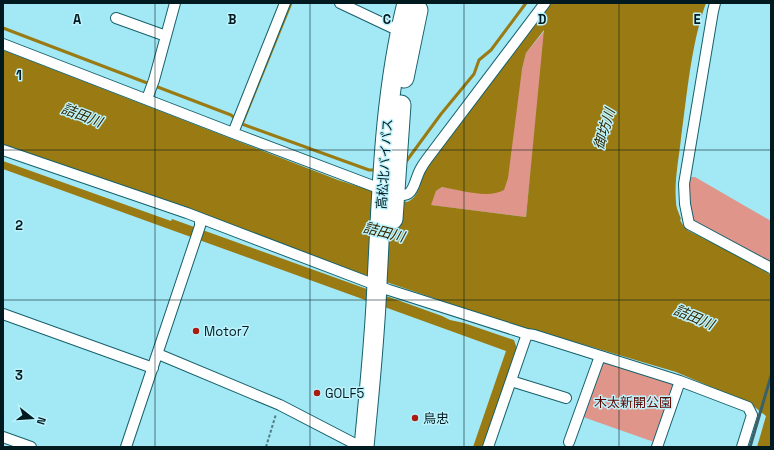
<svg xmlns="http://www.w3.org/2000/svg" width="774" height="450" font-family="'Space Grotesk','Noto Sans JP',sans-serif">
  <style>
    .green { fill: #df9589 }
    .water { fill: #997a13; fill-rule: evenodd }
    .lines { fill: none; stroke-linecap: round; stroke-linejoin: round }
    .stream { stroke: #997a13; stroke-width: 3 }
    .street-casing { stroke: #16616c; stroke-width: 12 }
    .highway-casing { stroke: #16616c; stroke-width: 21 }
    .path { stroke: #4e7d86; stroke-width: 2; stroke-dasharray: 3 2; stroke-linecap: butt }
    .street { stroke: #fff; stroke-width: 10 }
    .highway { stroke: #fff; stroke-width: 19 }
    .rail { stroke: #396169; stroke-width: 3 }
    .grid { fill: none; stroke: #001a1f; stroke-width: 1; stroke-opacity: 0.55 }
    .poi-dot { fill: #ab1b0f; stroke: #bdf3fd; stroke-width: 1.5 }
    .labels { text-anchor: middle; stroke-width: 3; stroke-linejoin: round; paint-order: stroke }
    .street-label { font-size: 13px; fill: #001a1f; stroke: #bdf3fd }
    .poi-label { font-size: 13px; fill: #001a1f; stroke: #bdf3fd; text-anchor: start }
    .park-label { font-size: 13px; fill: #5d0904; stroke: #bdf3fd }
    .water-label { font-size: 14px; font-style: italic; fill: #352800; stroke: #bdf3fd }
    .grid-label { font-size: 13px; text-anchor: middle; font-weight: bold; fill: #001a1f; stroke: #bdf3fd; stroke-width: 3; stroke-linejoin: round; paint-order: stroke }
  </style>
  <rect width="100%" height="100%" fill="#a3e8f5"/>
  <!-- green -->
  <path class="green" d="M545 30 526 217 430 205 436 191 442 187 481 193 522 69 526 53Z
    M687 177H695L771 221V263L691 219Z
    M603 359 675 383 654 442 583 417Z"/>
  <!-- water -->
  <path class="water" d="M551 3H706C691 44 687 95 681 138 679 158 674 181 676 202 676 208 679 213 681 219L680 220 684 227 689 231 740 257 771 275V447H757L766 416 751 404 676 372 531 329 529 330C352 272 177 209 3 145V50L338 180 407 202C420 197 420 182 424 169ZM544 30 526 217 431 205 436 191 442 187C460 190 488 199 504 190L508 178 522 69 526 53Z
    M3 161 171 221 172 219 442 316 450 320 464 323 514 340 517 349 483 447H473L506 351 3 169Z"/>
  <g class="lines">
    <!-- stream -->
    <path class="stream" d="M3 28 231 115 242 124 369 170H377
      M242 124 291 3
      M405 163 441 114 474 74 479 60 491 50 526 3"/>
    <!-- street casing -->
    <g class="street-casing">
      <path id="street" d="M340 3 393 28 402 20
        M715 3 713 11 684 184 685 204 689 224 771 268
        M116 18 166 36
        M3 44 233 133 381 189
        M147 99 154 80 175 3
        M233 133 285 3
        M3 150 187 213 389 290 527 334 488 447
        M394 193C414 201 413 184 420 170 422 166 424 163 427 159L545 3
        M3 314 153 368
        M527 334 534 335 680 381 748 407 752 415 742 447
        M158 354 280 405 361 447
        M511 381 566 398
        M3 437 31 447
        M569 442 600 356
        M126 447 200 226V218
        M657 447 680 381"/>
    </g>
    <!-- highway casing -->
    <g class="highway-casing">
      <path id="highway" d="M404 78 418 10
        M393 219 401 105
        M364 447C369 393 375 338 377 283 382 189 384 95 407 3"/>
    </g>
    <!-- path -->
    <path class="path" d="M266 447 276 414"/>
    <!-- street -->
    <use href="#street" class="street"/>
    <!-- highway -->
    <use href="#highway" class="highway"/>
    <!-- rail -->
    <path class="rail" d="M750 447 771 376"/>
  </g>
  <!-- grid -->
  <path class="grid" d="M155 3V447M310 3V447M464 3V447M619 3V447M3 150H771M3 300H771"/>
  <!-- markers -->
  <g class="poi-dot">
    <circle cx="196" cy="331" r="4"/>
    <circle cx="317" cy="393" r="4"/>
    <circle cx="415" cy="418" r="4"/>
  </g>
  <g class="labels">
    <!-- street labels -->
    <g class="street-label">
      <text transform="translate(384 164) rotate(-86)" y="5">高松北バイパス</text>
    </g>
    <!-- poi labels -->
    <g class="poi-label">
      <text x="204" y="336">Motor7</text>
      <text x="325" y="398">GOLF5</text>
      <text x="423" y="423">鳥忠</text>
    </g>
    <!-- park labels -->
    <g class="park-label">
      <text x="633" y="407">木太新開公園</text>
    </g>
    <!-- water labels -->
    <g class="water-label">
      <text transform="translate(82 115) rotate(21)" y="5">詰田川</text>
      <text transform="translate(604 129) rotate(-73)" y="5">御坊川</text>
      <text transform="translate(384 232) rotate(14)" y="5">詰田川</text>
      <text transform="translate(694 317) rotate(23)" y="5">詰田川</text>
    </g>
  </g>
  <g class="grid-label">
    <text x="77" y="24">A</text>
    <text x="232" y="24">B</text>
    <text x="387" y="24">C</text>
    <text x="542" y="24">D</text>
    <text x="697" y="24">E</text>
    <text x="19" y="80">1</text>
    <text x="19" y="230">2</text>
    <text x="19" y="380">3</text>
  </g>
  <!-- border -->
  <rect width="774" height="450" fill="none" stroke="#001a1f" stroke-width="8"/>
  <!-- north arrow -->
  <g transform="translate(32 418) rotate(107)" stroke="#bdf3fd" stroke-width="3" paint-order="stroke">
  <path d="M0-3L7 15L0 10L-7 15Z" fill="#001a1f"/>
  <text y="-6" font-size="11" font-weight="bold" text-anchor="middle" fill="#001a1f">N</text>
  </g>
</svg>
